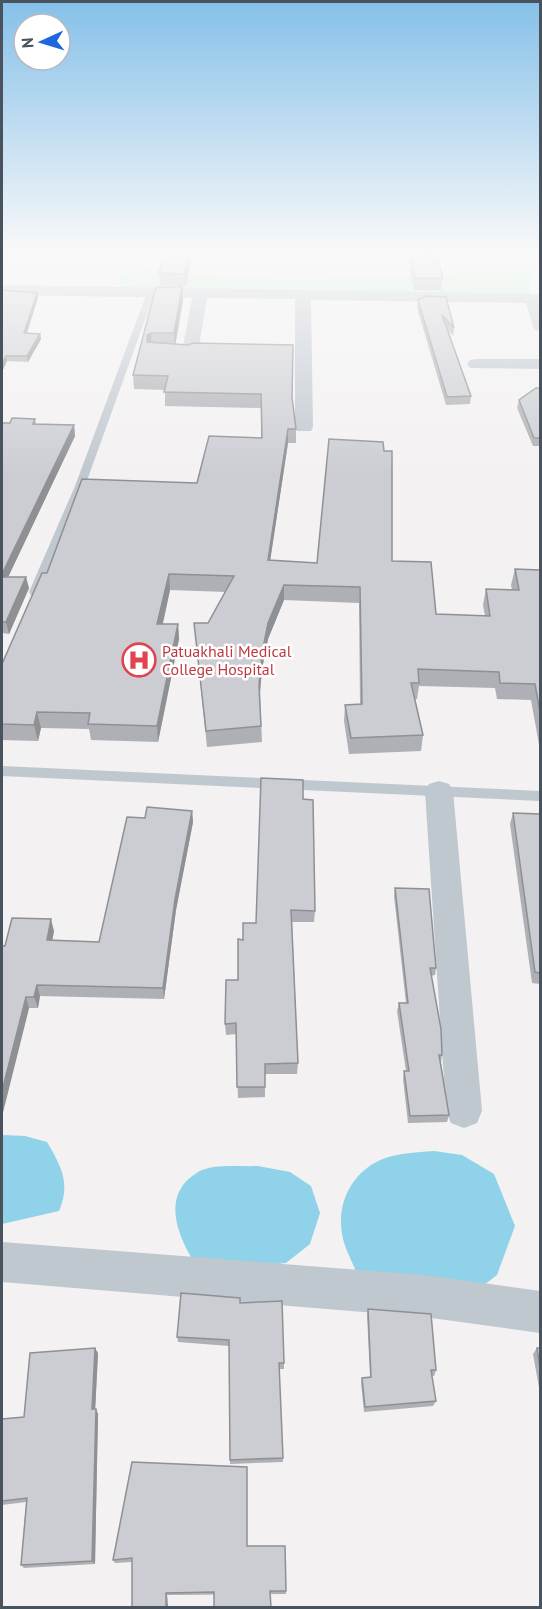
<svg xmlns="http://www.w3.org/2000/svg" width="542" height="1609" font-family="'PT Sans',sans-serif">
  <style>
    .green { fill: #c2eed6 }
    .water { fill: #90d2ea }
    .lines { fill: none; stroke-linecap: round; stroke-linejoin: round }
    .lane { fill: #bfc7cf; fill-rule: evenodd }
    .street { fill: #bfc7cf; fill-rule: evenodd }
    .wall { fill: #afb0b5 }
    .shaded-wall { fill: #8e9094 }
    .building { fill: #cbcdd3; stroke: #8e9094; stroke-width: 1.5 }
    .labels { text-anchor: middle; stroke-width: 5; stroke-linejoin: round; paint-order: stroke }
    .health-label { font-size: 16px; fill: #be3a42; stroke: #fff; text-anchor: start }
  </style>
  <rect width="100%" height="100%" fill="#f3f1f1"/>
  <!-- green -->
  <path class="green" d="M109 251C122 251 138 266 154 269 221 281 296 280 363 278 398 278 435 279 467 269L459 261C387 271 315 269 242 266 210 265 170 267 143 251H529L530 295 123 289 119 283 120 276 135 266Z"/>
  <!-- water -->
  <path class="water" d="M2 1135 25 1136 47 1142C61 1166 71 1183 59 1211L2 1224Z
    M434 1151 462 1155 494 1174 515 1226 497 1275 476 1291 357 1274C352 1261 344 1247 342 1234 336 1199 356 1165 392 1156 405 1153 420 1152 434 1151Z
    M258 1166 290 1172 311 1186 320 1213 310 1244 286 1263 225 1269 191 1257C175 1229 163 1193 198 1172 214 1163 240 1167 258 1166Z"/>
  <g class="lines">
    <!-- lane -->
    <path class="lane" d="M148 290 155 292 85 486 41 592 39 595H31L29 592 75 486Z
      M2 766 540 791V801L2 776Z"/>
    <!-- street -->
    <path class="street" d="M2 285 540 294V331L534 329 526 303 311 300 313 427 311 431H297L295 427V299L207 298 198 352 190 357 182 352 192 298 2 295Z
      M476 359H540V369L470 368 467 364 470 360Z
      M439 781 449 784 453 791 482 1111 477 1123 464 1128 451 1123 446 1111 425 791 429 784Z
      M2 1242 424 1275 540 1291V1333L424 1317 2 1282Z"/>
  </g>
  <!-- wall -->
  <path class="wall" d="M189 251 190 263 186 286 160 285 159 273Z
    M459 251H494V253L459 252Z
    M410 256 443 278 441 290H414L409 268Z
    M156 287 183 300 175 344 292 397 296 429V443H288L270 560 317 563 384 451 392 561 436 614 485 616 483 605 486 589 512 590 511 585 515 569 540 570V750L531 700 497 699 495 688 419 686 417 699H415L423 735 421 751 349 754 344 721 345 705 360 704 359 603 284 600 268 639 262 669 260 695 262 742 207 747 194 623H208L226 592 170 590 163 624H178L179 639 158 742 91 740 89 729 41 728 38 741 2 740V664L47 573 197 483 261 438V408L165 406V390L134 389 133 375Z
    M2 290 37 293 38 298 26 333 40 334 41 339 28 362 7 361 2 372Z
    M426 296 454 328 453 336 448 330 471 396 470 404 446 405 417 308 418 300Z
    M540 388V446H533L517 408 519 400Z
    M35 419 36 424 74 425 75 436 8 577 29 588 9 634 2 633V423H10Z
    M303 799 315 911 314 922H292L298 1063 297 1074H265V1097L238 1098 236 1034 226 1035 225 1024 256 923Z
    M192 811 193 822 176 910 164 999 40 996 38 1008H29L2 1116V946H5L54 931 52 941 99 942 145 818Z
    M513 813 540 814V984L532 983 510 824Z
    M395 888 436 968 435 975 431 976 442 1055 441 1062 449 1115 447 1122 408 1123 403 1079 404 1071H406L397 1011 399 1003H406L394 896Z
    M241 1303 284 1363V1369H279L283 1462 230 1464 229 1346 178 1342 177 1337Z
    M368 1309 436 1370 434 1376H432L436 1401 433 1406 364 1412 361 1383 362 1378 370 1377 367 1315Z
    M537 1348H540V1393L533 1354Z
    M98 1353 95 1409 98 1414 95 1564 24 1568 21 1565 26 1502 2 1505V1419L24 1417Z
    M247 1546H285L286 1594 167 1595 168 1608H132V1562L115 1563 113 1560Z"/>
  <!-- shaded-wall -->
  <path class="shaded-wall" d="M189 251 190 263 186 286 185 274Z
    M182 287 183 300 175 347 174 333Z
    M37 293 38 298 25 339 24 333Z
    M151 333 152 347 148 349 147 335Z
    M40 334 41 339 28 362 27 356Z
    M6 356 7 361 2 372V364Z
    M74 425 75 436 3 588 2 582V574Z
    M288 429V443L268 575V560Z
    M169 574 170 590 159 639 157 624Z
    M26 577 29 588 9 634 6 622Z
    M284 585V600L268 639 262 669 259 701V685L262 653 268 623Z
    M178 624 179 639 158 742 157 726Z
    M37 712 41 728 38 741 34 725Z
    M192 811 193 822 176 910 164 999 163 988 175 899Z
    M51 919 54 931 50 952 47 940Z
    M37 985 40 996 38 1008 34 997Z
    M26 997 29 1008 2 1116V1091Z
    M2 1288 3 1291 2 1304Z
    M95 1348 98 1353 95 1414 92 1409Z
    M96 1409 98 1414 95 1564 92 1561Z
    M166 1593 167 1595 168 1608H166Z"/>
  <!-- building -->
  <path class="building" d="M165 251H189L185 274 159 273Z
    M436 253 443 278H415L410 256Z
    M156 287H182L174 333H151L147 335V342L188 345 193 343 293 345 292 397 296 429H288L268 560 317 563 329 439 383 442 384 451H392V561L431 562 436 614 490 616 486 589 519 590 515 569 540 570V712L535 684 500 683 499 672 418 669 419 683H411L423 735 351 738 345 705 362 704 360 587 284 585 268 623 262 653 259 685 261 726 206 731 194 623H208L234 576 169 574 157 624H178L157 726 88 724 90 713 37 712 34 725 2 724V664L42 573H47L82 479 197 483 209 436 262 438 261 394 164 392 168 376 133 375Z
    M2 290 37 293 24 333 40 334 27 356H6L2 364Z
    M426 296 446 297 454 328 442 315 471 396 447 397 418 300Z
    M536 388H540V438H534L519 400Z
    M12 418 35 419 33 424 74 425 2 574V423H10Z
    M2 577H26L6 622H2Z
    M261 778 303 780V799L313 800 315 911 291 910 298 1063 265 1064V1087H237L236 1023 225 1024 226 980H238V939L243 940V923H256Z
    M147 807 192 811 175 899 163 988 37 985 34 997H26L2 1091V946H5L12 918 51 919 47 940 99 942 127 817 145 818Z
    M513 813 540 814V973L535 972Z
    M395 888 429 889 436 968H430L441 1029 442 1055H439L449 1115 410 1116 404 1071H409L399 1003H408Z
    M181 1293 240 1298V1303L282 1301 284 1363H279L283 1458 230 1460 229 1340 177 1337Z
    M368 1309 431 1314 436 1370H431L436 1401 365 1407 362 1378 371 1377Z
    M95 1348 92 1409H96L92 1561 21 1565 27 1498 2 1501V1419L24 1417 30 1353Z
    M537 1348H540V1368Z
    M132 1462 247 1467V1546H285L286 1591H270L271 1608H214V1592L166 1593V1608H132V1558L113 1560Z"/>
  <!-- sky -->
  <linearGradient id="sky" x2="0" y2="1"><stop stop-color="#85c0e9"/><stop offset="0.53" stop-color="#faf9f9"/><stop offset="1" stop-color="#faf9f9" stop-opacity="0"/></linearGradient>
  <rect width="542" height="476" fill="url(#sky)"/>
  <!-- icons -->
  <defs>
    <g id="hospital-ring" transform="scale(1.725)"><circle r="9.5" fill="#fff" stroke="#e0444e" stroke-width="1.5"/><path d="M-5-5h3v3.5h4V-5h3V5h-3V1.5h-4V5h-3Z" fill="#e0444e"/></g>
  </defs>
  <g fill-rule="evenodd">
    <use href="#hospital-ring" x="139" y="660"/>
  </g>
  <g class="labels">
    <!-- health labels -->
    <g class="health-label">
      <text x="162" y="657">Patuakhali Medical<tspan x="162" dy="18">College Hospital</tspan></text>
    </g>
  </g>
  <!-- border -->
  <rect width="542" height="1609" fill="none" stroke="#49535e" stroke-width="6"/>
  <!-- north arrow -->
  <g transform="translate(42 42) rotate(266)"><circle r="28" fill="#ffffff" stroke="#b6babf" stroke-width="1.5"/>
  <path d="M0-4.5L10 22L0 15L-10 22Z" fill="#1f67df"/>
  <text y="-9" font-size="16" font-weight="bold" text-anchor="middle" fill="#49535e">N</text>
  </g>
</svg>
